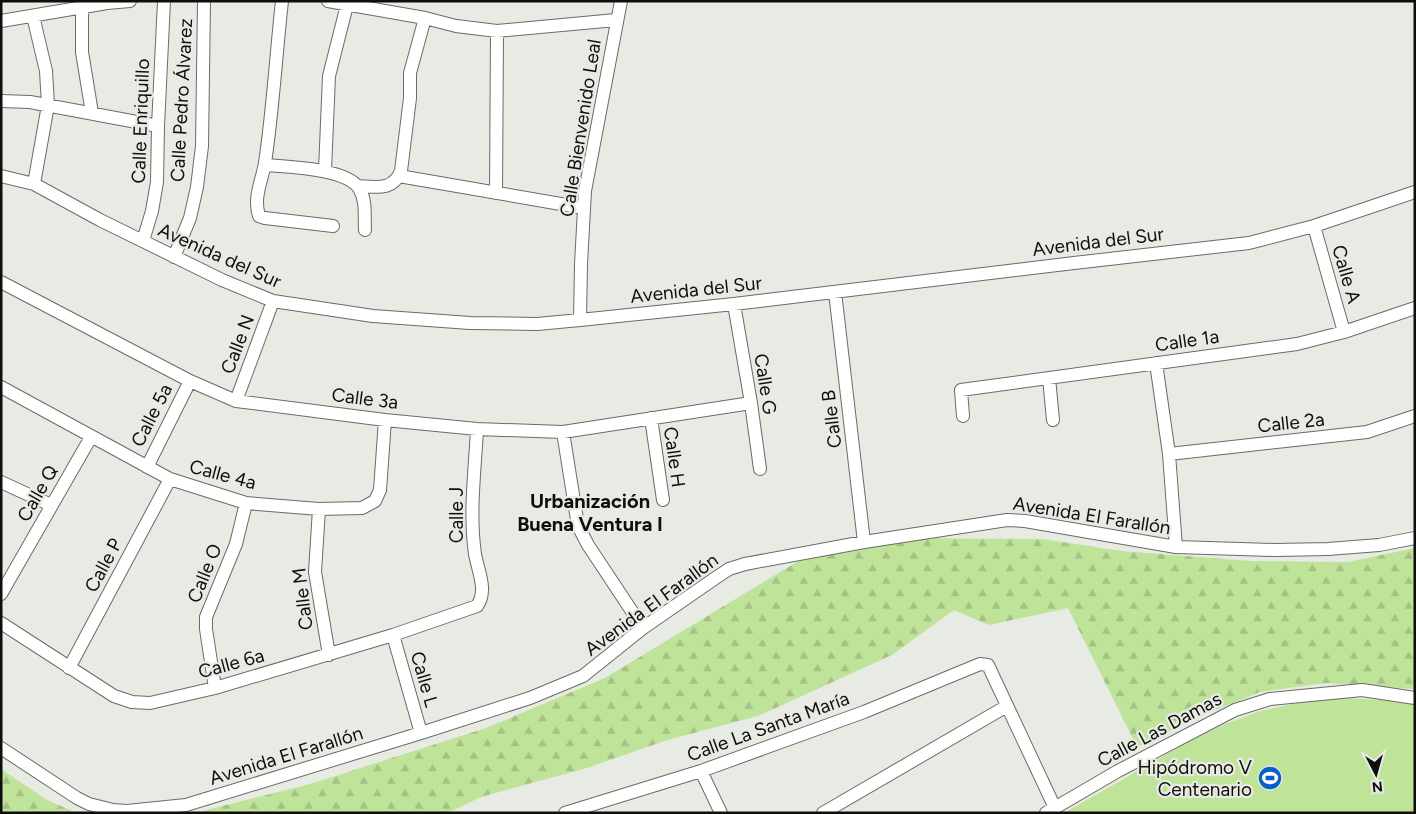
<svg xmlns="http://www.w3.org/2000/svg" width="1416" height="814" font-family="Figtree,sans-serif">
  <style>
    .forest { fill: url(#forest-firs) }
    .pitch { fill: #c0e39a }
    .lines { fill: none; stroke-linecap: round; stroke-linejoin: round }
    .minor-casing { stroke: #686c65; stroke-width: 14 }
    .minor { stroke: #fff; stroke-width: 12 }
    .labels { text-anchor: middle; stroke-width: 4.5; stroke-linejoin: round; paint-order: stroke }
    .street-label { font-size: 19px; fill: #0e0f0d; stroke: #e7ebe4 }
    .poi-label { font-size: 19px; fill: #0e0f0d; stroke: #e7ebe4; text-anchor: end }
    .neighbourhood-label { font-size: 20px; font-weight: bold; fill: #0e0f0d; stroke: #e7ebe4 }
  </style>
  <defs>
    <pattern id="forest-firs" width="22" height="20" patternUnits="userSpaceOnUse" patternTransform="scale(1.25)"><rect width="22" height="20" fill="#c0e39a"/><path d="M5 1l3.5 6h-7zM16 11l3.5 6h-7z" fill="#a4c284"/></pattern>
  </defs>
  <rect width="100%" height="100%" fill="#e7ebe4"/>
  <!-- forest -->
  <path class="forest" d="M886 538 1043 539 1121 551 1250 561 1348 562 1415 548V689L1325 683 1260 692 1196 718 1137 747 1068 608 989 625 954 610 892 655 758 716 667 740 587 768 481 797 448 813H195L310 784 486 728 605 678 815 551Z
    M1 769 47 800 77 813H1Z"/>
  <!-- pitch -->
  <path class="pitch" d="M1338 698 1391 700 1415 705V813H1064L1188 742 1225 724 1260 711 1298 703Z"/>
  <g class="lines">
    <!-- minor casing -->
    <g class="minor-casing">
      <path id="minor" d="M282 1C276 55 273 109 265 163 262 181 253 197 259 216L265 218 333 226
        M328 1 425 18 456 26 497 31 616 20
        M82 7V52L92 113
        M33 16 46 71 48 105 34 184
        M1 21 107 3 130 1
        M1 101 30 102 158 126
        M265 165C287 167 345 168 359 188 367 201 364 216 365 230
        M325 170 329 76 347 5
        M1 176 34 184 100 220 222 280 273 301 373 316 470 323 537 324 580 320 734 304 1074 263 1249 243 1314 226 1415 192
        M399 176 584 208
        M358 186C377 187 393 191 401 171L410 98V73L425 18
        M496 193 497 31
        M1314 226 1344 332
        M143 241 152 211 157 182 158 126 164 1
        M174 257 190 218 197 187 202 146 204 1
        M1 282 190 381 236 401 385 420 477 429 563 432 751 403
        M835 292 864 542
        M734 304 751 403 760 469
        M580 320 581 264 585 191 621 1
        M1156 363 1169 454 1176 547
        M1049 378 1053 420
        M1 387 170 479 246 503 319 509 362 508 375 501 380 490 385 420
        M236 401 273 301
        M963 416 961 390 1297 344 1344 332 1415 308
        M651 418 663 500
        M563 432 578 526 588 545 643 628
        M1169 454 1367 432 1415 416
        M147 467 190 381
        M1 482 51 505
        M319 509 315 572 329 655
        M1 594 91 437
        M1 623 114 696 132 702 150 703 215 688 393 635 477 606C488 591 478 571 475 554 469 513 475 470 477 429
        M393 635 421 733
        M69 668 170 479
        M215 688 206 629V617L236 544 246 503
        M1 748 77 798 89 804 113 810 127 811 186 805 421 733 530 698 583 676 643 628 714 579 729 569 745 564 864 542 1007 520 1025 521 1176 547 1276 550 1328 549 1379 545 1415 538
        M701 771 721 813
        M565 813 701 771 864 712 980 664 988 665 1055 808
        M823 813 1007 706
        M1046 813 1118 771 1235 710 1270 699 1362 690 1415 698"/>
    </g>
    <!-- minor -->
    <use href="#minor" class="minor"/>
  </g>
  <!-- icons -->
  <defs>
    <g id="stadium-disc" transform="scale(1.25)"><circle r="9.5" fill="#0760c9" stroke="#e7ebe4"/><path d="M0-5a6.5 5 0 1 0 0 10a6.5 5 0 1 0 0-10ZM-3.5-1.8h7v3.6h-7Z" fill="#fff"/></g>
  </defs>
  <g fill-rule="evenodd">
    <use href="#stadium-disc" x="1270" y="778"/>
  </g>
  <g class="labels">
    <!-- street labels -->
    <g class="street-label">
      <text transform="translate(181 100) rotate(-87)" y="7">Calle Pedro Álvarez</text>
      <text transform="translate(140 121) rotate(-88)" y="7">Calle Enriquillo</text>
      <text transform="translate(580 128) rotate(-81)" y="7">Calle Bienvenido Leal</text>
      <text transform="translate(1098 241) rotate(-7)" y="7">Avenida del Sur</text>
      <text transform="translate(220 255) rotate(24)" y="7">Avenida del Sur</text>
      <text transform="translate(1347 274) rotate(74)" y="7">Calle A</text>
      <text transform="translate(696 289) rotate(-6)" y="7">Avenida del Sur</text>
      <text transform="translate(1187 340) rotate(-8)" y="7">Calle 1a</text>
      <text transform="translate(237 344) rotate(-69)" y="7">Calle N</text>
      <text transform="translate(766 384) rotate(81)" y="7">Calle G</text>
      <text transform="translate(365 398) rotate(7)" y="7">Calle 3a</text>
      <text transform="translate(151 415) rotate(-63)" y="7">Calle 5a</text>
      <text transform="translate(831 419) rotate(-97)" y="7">Calle B</text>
      <text transform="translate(1291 422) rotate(-6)" y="7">Calle 2a</text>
      <text transform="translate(675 457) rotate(82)" y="7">Calle H</text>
      <text transform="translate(223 474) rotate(15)" y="7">Calle 4a</text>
      <text transform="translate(37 493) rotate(-60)" y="7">Calle Q</text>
      <text transform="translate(456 515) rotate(-90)" y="7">Calle J</text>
      <text transform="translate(1092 515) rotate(9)" y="7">Avenida El Farallón</text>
      <text transform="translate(103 565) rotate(-62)" y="7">Calle P</text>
      <text transform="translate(204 573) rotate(-68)" y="7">Calle O</text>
      <text transform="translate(302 599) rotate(-97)" y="7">Calle M</text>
      <text transform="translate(651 604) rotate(-36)" y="7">Avenida El Farallón</text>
      <text transform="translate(231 663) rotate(-15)" y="7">Calle 6a</text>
      <text transform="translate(425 679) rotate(74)" y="7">Calle L</text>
      <text transform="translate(768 726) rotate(-20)" y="7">Calle La Santa María</text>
      <text transform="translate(1159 729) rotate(-28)" y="7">Calle Las Damas</text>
      <text transform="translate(286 755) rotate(-17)" y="7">Avenida El Farallón</text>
    </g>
    <!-- poi labels -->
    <g class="poi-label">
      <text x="1252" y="774">Hipódromo V<tspan x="1252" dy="22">Centenario</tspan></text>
    </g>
    <!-- neighbourhood labels -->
    <g class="neighbourhood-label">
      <text x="590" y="508">Urbanización<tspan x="590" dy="23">Buena Ventura I</tspan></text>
    </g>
  </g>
  <!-- border -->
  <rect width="1416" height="814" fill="none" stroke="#0e0f0d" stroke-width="5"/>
  <!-- north arrow -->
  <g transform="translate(1376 774) rotate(174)" stroke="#e7ebe4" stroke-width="4" paint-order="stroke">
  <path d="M0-4L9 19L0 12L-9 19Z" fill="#0e0f0d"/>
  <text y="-8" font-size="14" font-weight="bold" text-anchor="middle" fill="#0e0f0d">N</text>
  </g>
</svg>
